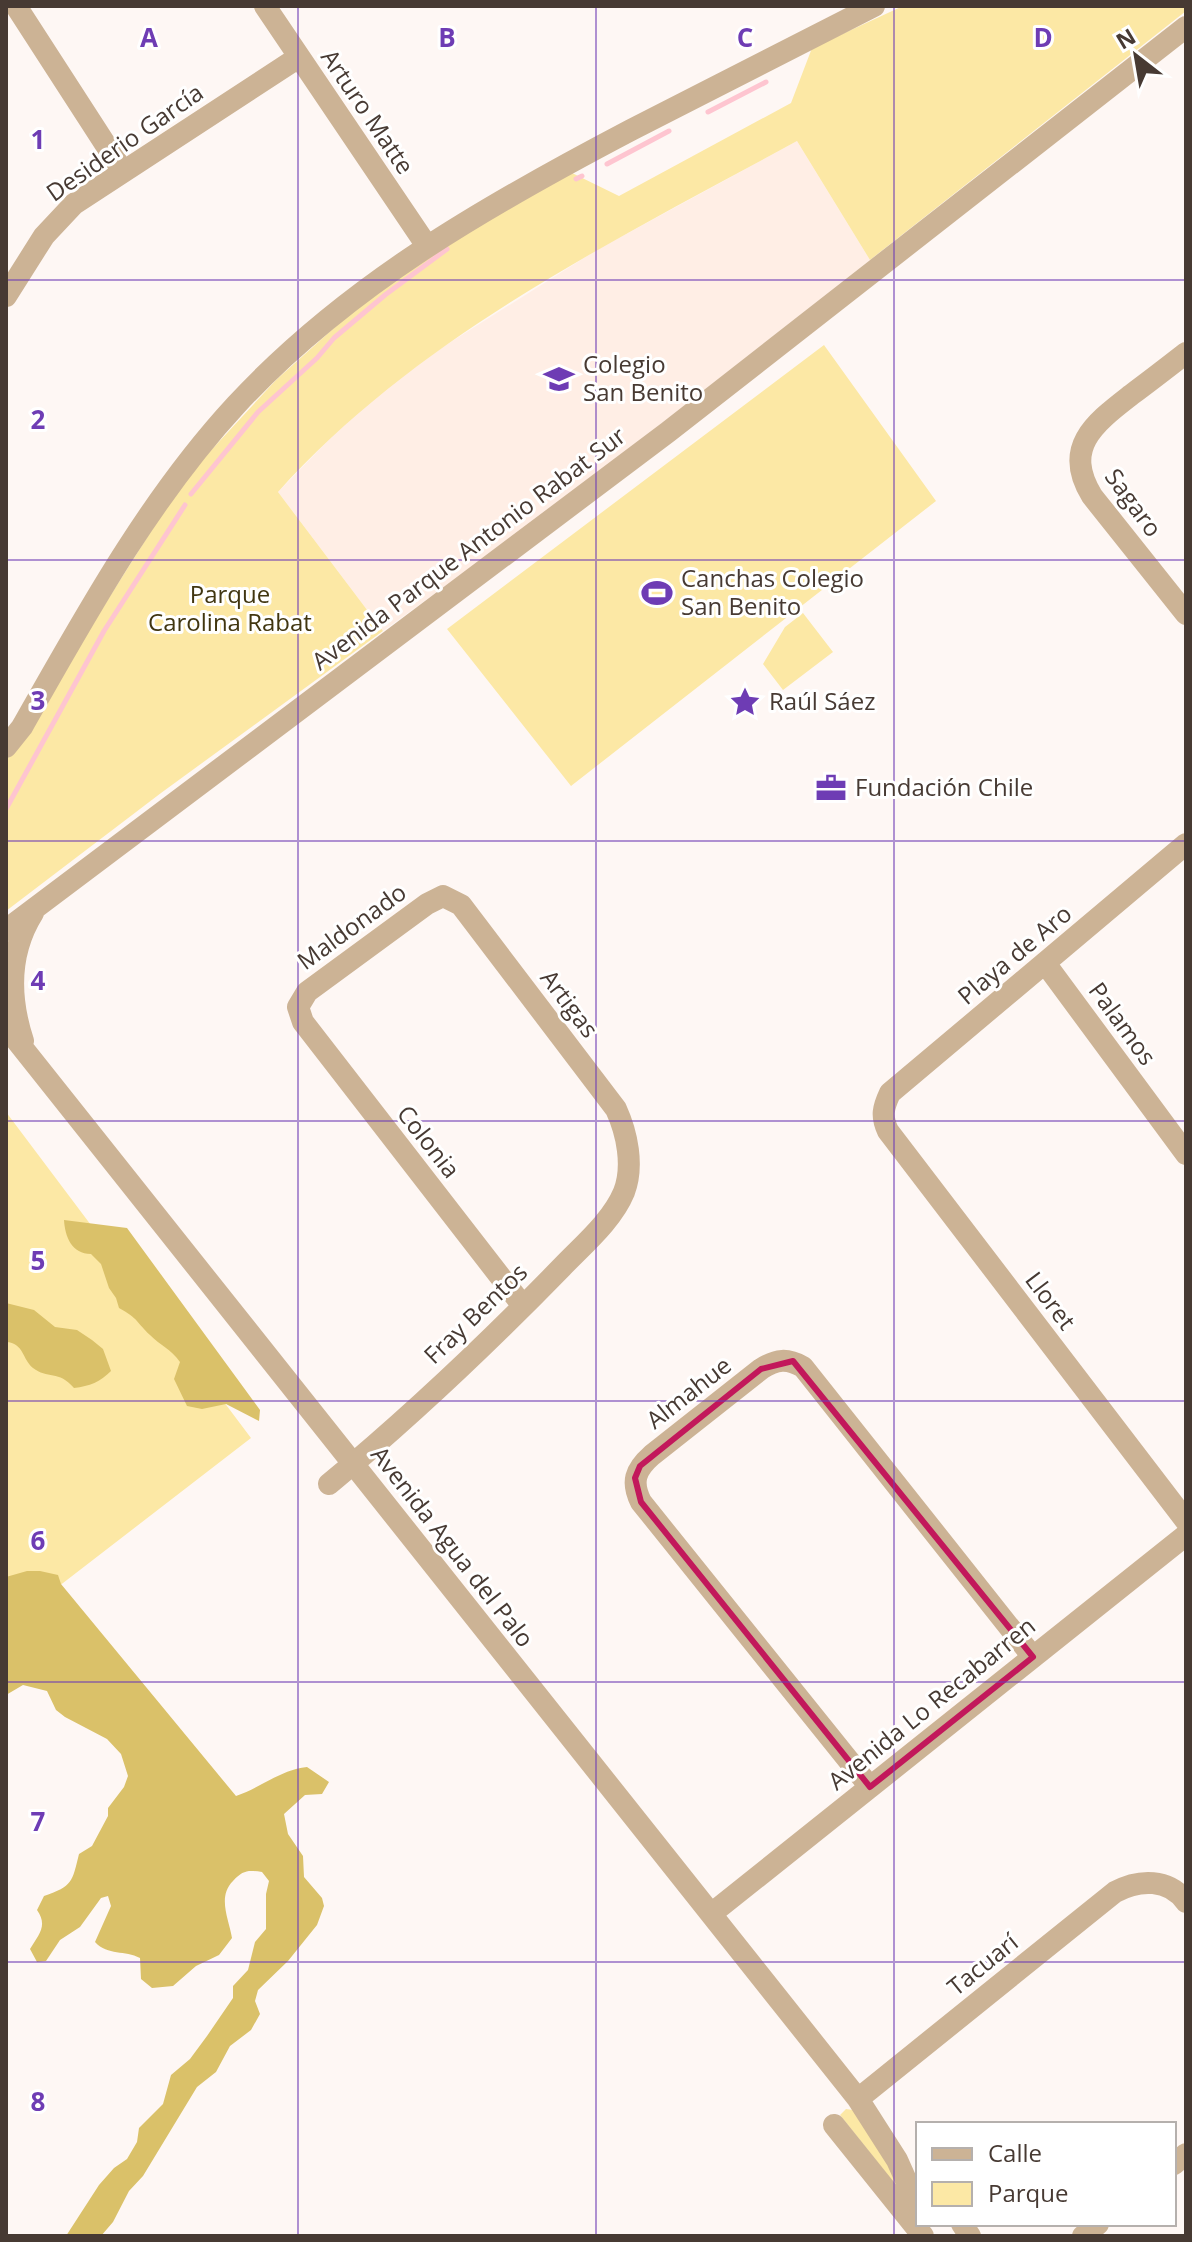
<svg xmlns="http://www.w3.org/2000/svg" width="1192" height="2242" font-family="'Open Sans',sans-serif">
  <style>
    .built { fill: #ffeee5 }
    .green { fill: #fce8a5 }
    .forest { fill: #dac169 }
    .lines { fill: none; stroke-linecap: round; stroke-linejoin: round }
    .stream { stroke: #fec5d0; stroke-width: 5 }
    .minor { stroke: #ccb395; stroke-width: 22 }
    .marked { fill: none; stroke: #c2185b; stroke-width: 6; stroke-linejoin: round }
    .grid { fill: none; stroke: #6e3cb4; stroke-width: 2; stroke-opacity: 0.55 }
    .labels { text-anchor: middle; stroke-width: 6; stroke-linejoin: round; paint-order: stroke }
    .street-label { font-size: 24px; fill: #473a33; stroke: #fff }
    .poi-label { font-size: 24px; fill: #473a33; stroke: #fff; text-anchor: start }
    .park-label { font-size: 24px; fill: #413610; stroke: #fff }
    .grid-label { font-size: 26px; text-anchor: middle; font-weight: bold; fill: #6e3cb4; stroke: #fff; stroke-width: 6; stroke-linejoin: round; paint-order: stroke }
  </style>
  <rect width="100%" height="100%" fill="#fef7f4"/>
  <!-- built -->
  <path class="built" d="M797 141 870 260 674 414 506 542 383 631 278 492 349 419 385 389 446 345 595 251Z"/>
  <!-- green -->
  <path class="green" d="M903 6H1186V11L870 260 797 141C614 241 419 335 278 492L383 631 161 793 6 911V761L165 509 203 459 276 380 344 319 424 258 570 172 619 196 791 103 812 48Z
    M824 345 936 501 571 786 447 629Z
    M803 613 833 652 783 690 763 664 785 627Z
    M6 1112 251 1438 6 1627Z
    M846 2109 853 2110 884 2148 912 2206 840 2115Z"/>
  <!-- forest -->
  <path class="forest" d="M64 1220 127 1228 260 1410 259 1421 226 1404 202 1409 187 1406 174 1379 180 1362C170 1348 161 1346 150 1335 136 1322 139 1319 119 1308L116 1298 109 1288 101 1264 91 1254C72 1254 65 1237 64 1220Z
    M6 1303 34 1310 55 1327 77 1330 92 1340 103 1349 111 1371C100 1382 90 1386 74 1388 59 1370 47 1379 33 1368 22 1359 24 1343 6 1342Z
    M27 1571H40L58 1575 61 1584 236 1796C262 1787 280 1770 307 1767L329 1782 322 1794 305 1795 284 1814 288 1834 303 1856 304 1877 322 1898 324 1906 317 1925 288 1961 258 1990 255 2001 260 2014 251 2030 230 2046 216 2072 197 2087 143 2176 129 2191 113 2222 101 2236H66L99 2185 114 2168 127 2159 137 2142 139 2128 163 2104 171 2075 190 2059 207 2036 233 1998V1986L248 1970 255 1942 266 1929V1894L269 1881 262 1872C248 1870 243 1870 233 1881 217 1897 229 1919 232 1938L219 1955 196 1966 173 1986 152 1988 141 1979 140 1958C125 1950 108 1956 95 1942L111 1906 108 1896 101 1898 80 1927 60 1940 46 1961 37 1962 30 1949C39 1934 48 1926 37 1910L44 1896C73 1886 72 1882 79 1854L92 1846 108 1816V1808L124 1787 128 1776 121 1754 107 1739 65 1717 56 1710 47 1691 23 1685 6 1695V1577Z"/>
  <g class="lines">
    <!-- stream -->
    <path class="stream" d="M708 112 766 82
      M607 164 669 131
      M576 179 582 176
      M191 494 258 412 317 358 334 338 385 295 447 249
      M6 809 104 631 185 505"/>
    <!-- minor -->
    <path class="minor" d="M16 6 122 170
      M265 6 427 246
      M6 296 44 236 74 204 299 57
      M1186 353C1168 367 1150 381 1131 395 1095 423 1062 447 1092 496L1186 614
      M6 747 22 727C85 616 149 499 236 405 347 285 488 205 631 130 712 88 793 47 874 6
      M1186 844 890 1093C883 1108 881 1116 888 1131L1186 1521
      M6 930 668 432 1186 27
      M1045 963 1186 1154
      M6 1027 858 2099 897 2160 918 2207
      M23 1041C9 998 8 953 33 913
      M329 1484C410 1417 488 1343 562 1267 583 1245 612 1221 624 1192 634 1166 627 1133 616 1109L461 905 443 896 427 904 307 992 298 1007 303 1022 523 1306
      M870 1787 641 1502C631 1482 635 1470 652 1455L761 1369C777 1359 787 1358 803 1367L1033 1657
      M711 1914 1186 1535
      M858 2099 1115 1892C1139 1879 1169 1878 1186 1902
      M834 2125 923 2236
      M1174 2164 1186 2154
      M962 2224 970 2236
      M1083 2236 1098 2224"/>
  </g>
  <!-- marked area -->
  <path class="marked" d="M793 1361 1033 1657 870 1787 641 1502 635 1478 640 1466 761 1369Z"/>
  <!-- grid -->
  <path class="grid" d="M298 6V2236M596 6V2236M894 6V2236M6 280H1186M6 560H1186M6 841H1186M6 1121H1186M6 1401H1186M6 1682H1186M6 1962H1186"/>
  <!-- icons -->
  <defs>
    <g id="school-bare" transform="scale(2.4)"><path d="M0-5L7-2L0 1L-7-2ZM-4 1L0 2.5L4 1V4Q0 6-4 4Z" fill="#6e3cb4" stroke="#fff" stroke-width="2.5" paint-order="stroke"/></g>
    <g id="stadium-bare" transform="scale(2.4)"><path d="M0-5a6.5 5 0 1 0 0 10a6.5 5 0 1 0 0-10ZM-3.5-1.8h7v3.6h-7Z" fill="#6e3cb4" stroke="#fff" stroke-width="2.5" paint-order="stroke"/></g>
    <g id="sight-bare" transform="scale(2.4)"><path d="M0-6L1.8-2.2L6-1.7L2.9 1.2L3.7 5.4L0 3.3L-3.7 5.4L-2.9 1.2L-6-1.7L-1.8-2.2Z" fill="#6e3cb4" stroke="#fff" stroke-width="2.5" paint-order="stroke"/></g>
    <g id="office-bare" transform="scale(2.4)"><path d="M-6-3h4V-5.5h4V-3h4V5H-6ZM-1-4.5V-3h2v-1.5ZM-6 0V1H6V0Z" fill="#6e3cb4" stroke="#fff" stroke-width="2.5" paint-order="stroke"/></g>
  </defs>
  <g fill-rule="evenodd">
    <use href="#school-bare" x="559" y="379"/>
    <use href="#stadium-bare" x="657" y="593"/>
    <use href="#sight-bare" x="745" y="702"/>
    <use href="#office-bare" x="831" y="788"/>
  </g>
  <g class="labels">
    <!-- street labels -->
    <g class="street-label">
      <text transform="translate(367 112) rotate(56)" y="8">Arturo Matte</text>
      <text transform="translate(125 143) rotate(-35)" y="8">Desiderio García</text>
      <text transform="translate(1133 503) rotate(54)" y="8">Sagaro</text>
      <text transform="translate(469 549) rotate(-37)" y="8">Avenida Parque Antonio Rabat Sur</text>
      <text transform="translate(352 927) rotate(-36)" y="8">Maldonado</text>
      <text transform="translate(1015 955) rotate(-40)" y="8">Playa de Aro</text>
      <text transform="translate(569 1004) rotate(53)" y="8">Artigas</text>
      <text transform="translate(1122 1024) rotate(54)" y="8">Palamos</text>
      <text transform="translate(428 1142) rotate(52)" y="8">Colonia</text>
      <text transform="translate(1050 1301) rotate(53)" y="8">Lloret</text>
      <text transform="translate(476 1314) rotate(-44)" y="8">Fray Bentos</text>
      <text transform="translate(689 1393) rotate(-38)" y="8">Almahue</text>
      <text transform="translate(452 1547) rotate(52)" y="8">Avenida Agua del Palo</text>
      <text transform="translate(932 1704) rotate(-39)" y="8">Avenida Lo Recabarren</text>
      <text transform="translate(983 1965) rotate(-39)" y="8">Tacuarí</text>
    </g>
    <!-- poi labels -->
    <g class="poi-label">
      <text x="583" y="373">Colegio<tspan x="583" dy="28">San Benito</tspan></text>
      <text x="681" y="587">Canchas Colegio<tspan x="681" dy="28">San Benito</tspan></text>
      <text x="769" y="710">Raúl Sáez</text>
      <text x="855" y="796">Fundación Chile</text>
    </g>
    <!-- park labels -->
    <g class="park-label">
      <text x="230" y="603">Parque<tspan x="230" dy="28">Carolina Rabat</tspan></text>
    </g>
  </g>
  <g class="grid-label">
    <text x="149" y="47">A</text>
    <text x="447" y="47">B</text>
    <text x="745" y="47">C</text>
    <text x="1043" y="47">D</text>
    <text x="38" y="149">1</text>
    <text x="38" y="429">2</text>
    <text x="38" y="710">3</text>
    <text x="38" y="990">4</text>
    <text x="38" y="1270">5</text>
    <text x="38" y="1550">6</text>
    <text x="38" y="1831">7</text>
    <text x="38" y="2111">8</text>
  </g>
  <!-- border -->
  <rect width="1192" height="2242" fill="none" stroke="#473a33" stroke-width="16"/>
  <!-- legend -->
  <rect x="916" y="2122" width="260" height="104" fill="#ffffff" stroke="#b5b0ad" stroke-width="2"/>
  <rect x="932" y="2148" width="40" height="12" fill="#ccb395" stroke="#b5b0ad" stroke-width="2"/>
  <text x="988" y="2162" font-size="24" fill="#473a33">Calle</text>
  <rect x="932" y="2182" width="40" height="24" fill="#fce8a5" stroke="#b5b0ad" stroke-width="2"/>
  <text x="988" y="2202" font-size="24" fill="#473a33">Parque</text>
  <!-- north arrow -->
  <g transform="translate(1136 56) rotate(329)" stroke="#ffffff" stroke-width="6" paint-order="stroke">
  <path d="M0-6L14 30L0 20L-14 30Z" fill="#473a33"/>
  <text y="-12" font-size="22" font-weight="bold" text-anchor="middle" fill="#473a33">N</text>
  </g>
</svg>
